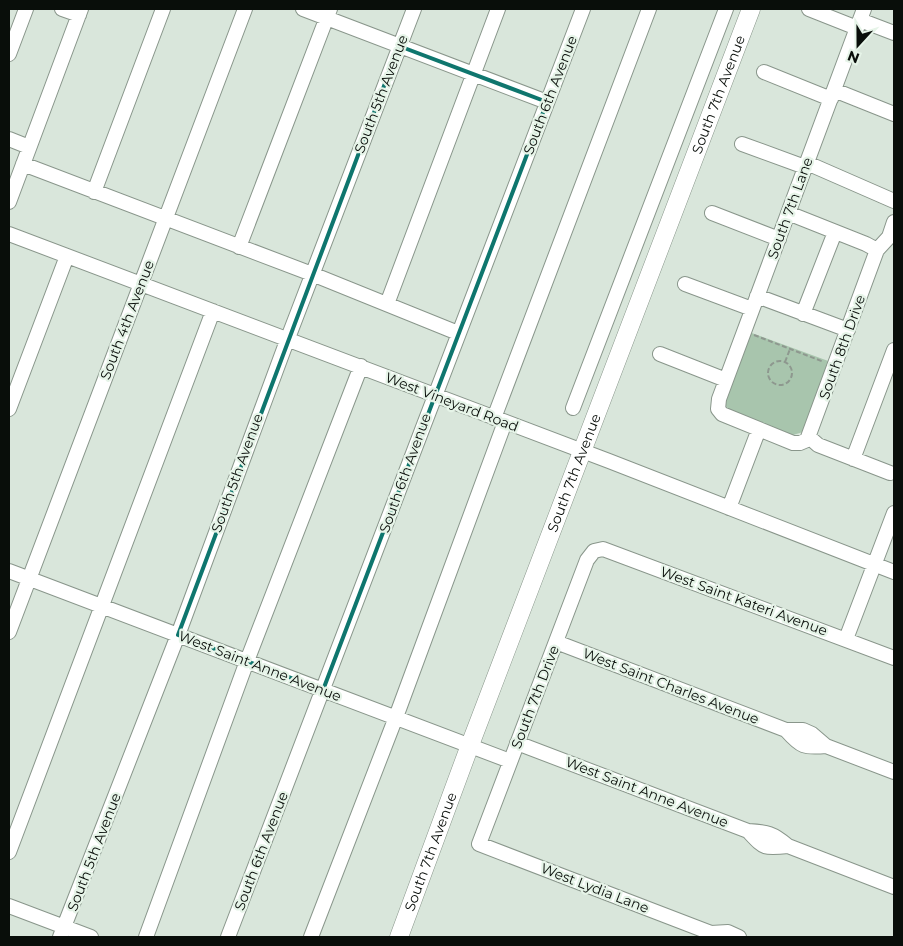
<svg xmlns="http://www.w3.org/2000/svg" width="903" height="946" font-family="Montserrat,sans-serif">
  <style>
    .green { fill: #a8c5ad }
    .lines { fill: none; stroke-linecap: round; stroke-linejoin: round }
    .minor-casing { stroke: #89968b; stroke-width: 16 }
    .major-casing { stroke: #89968b; stroke-width: 19 }
    .path { stroke: #8e988f; stroke-width: 2; stroke-dasharray: 5 2.5; stroke-linecap: butt }
    .minor { stroke: #fff; stroke-width: 14 }
    .major { stroke: #fff; stroke-width: 18 }
    .marked { fill: none; stroke: #0f766e; stroke-width: 4; stroke-linejoin: round }
    .labels { text-anchor: middle; stroke-width: 4.5; stroke-linejoin: round; paint-order: stroke }
    .street-label { font-size: 14px; fill: #090e0a; stroke: #e6f4e8 }
  </style>
  <rect width="100%" height="100%" fill="#d9e6db"/>
  <!-- green -->
  <path class="green" d="M749 332 831 362 803 432 793 435 730 411 725 405V397Z"/>
  <g class="lines">
    <!-- minor casing -->
    <g class="minor-casing">
      <path id="minor" d="M62 9 79 15
        M303 9 547 102
        M809 9 857 28
        M864 9 719 399 718 409 722 414 793 443H800L807 440 877 250 889 237 894 222
        M860 20 894 33
        M9 54 26 9
        M764 72 831 99
        M834 90 894 114
        M9 139 29 147
        M742 144 805 167
        M807 163 894 201
        M23 164 312 274 458 333
        M94 192 163 9
        M9 202 81 9
        M712 213 779 239
        M788 213 866 244 877 250
        M9 234 609 461 894 572
        M239 247 330 9
        M685 284 752 309
        M757 296 848 330
        M387 304 498 9
        M803 314 835 232
        M660 354 726 380
        M573 408 726 9
        M9 409 67 256
        M494 418 649 9
        M809 437 818 445 890 473
        M853 459 894 350
        M729 508 759 429
        M9 571 510 761
        M9 632 245 9
        M846 639 894 513
        M556 642 786 730H803L812 734 826 746 894 772
        M786 730C801 747 804 748 826 746
        M517 743 748 831C767 832 773 833 788 846L894 887
        M748 831C764 848 763 849 788 846
        M9 852 213 311
        M9 906 91 937
        M60 937 178 635 288 338 414 9
        M146 937 247 661 361 366
        M228 937 583 9
        M311 937 396 717 505 422
        M739 937 728 932 711 933 479 844 587 560 594 551 603 549 894 658"/>
    </g>
    <!-- major casing -->
    <g class="major-casing">
      <g id="major">
        <path id="s1" d="M399 937 470 745 751 9"/>
      </g>
    </g>
    <!-- path -->
    <path class="path" d="M754 335 824 362
      M768 373a12 12 0 1 1 24 0a12 12 0 1 1-24 0Z
      M785 362 790 349"/>
    <!-- minor -->
    <use href="#minor" class="minor"/>
    <!-- major -->
    <use href="#major" class="major"/>
  </g>
  <!-- marked area -->
  <path class="marked" d="M399 46 547 102 323 690 178 635Z"/>
  <g class="labels">
    <!-- street labels -->
    <g class="street-label">
      <text transform="translate(381 94) rotate(-69)" y="5">South 5th Avenue</text>
      <text dy="5" stroke="none"><textPath href="#s1" startOffset="901">South 7th Avenue</textPath></text>
      <text transform="translate(550 95) rotate(-69)" y="5">South 6th Avenue</text>
      <text transform="translate(790 208) rotate(-70)" y="5">South 7th Lane</text>
      <text transform="translate(127 320) rotate(-69)" y="5">South 4th Avenue</text>
      <text transform="translate(842 347) rotate(-70)" y="5">South 8th Drive</text>
      <text transform="translate(452 402) rotate(21)" y="5">West Vineyard Road</text>
      <text transform="translate(237 473) rotate(-70)" y="5">South 5th Avenue</text>
      <text transform="translate(405 473) rotate(-70)" y="5">South 6th Avenue</text>
      <text dy="5" stroke="none"><textPath href="#s1" startOffset="496">South 7th Avenue</textPath></text>
      <text transform="translate(744 601) rotate(20)" y="5">West Saint Kateri Avenue</text>
      <text transform="translate(260 666) rotate(21)" y="5">West Saint Anne Avenue</text>
      <text transform="translate(671 686) rotate(21)" y="5">West Saint Charles Avenue</text>
      <text transform="translate(535 697) rotate(-69)" y="5">South 7th Drive</text>
      <text transform="translate(647 792) rotate(21)" y="5">West Saint Anne Avenue</text>
      <text transform="translate(261 851) rotate(-69)" y="5">South 6th Avenue</text>
      <text dy="5" stroke="none"><textPath href="#s1" startOffset="91">South 7th Avenue</textPath></text>
      <text transform="translate(94 852) rotate(-69)" y="5">South 5th Avenue</text>
      <text transform="translate(595 888) rotate(21)" y="5">West Lydia Lane</text>
    </g>
  </g>
  <!-- border -->
  <rect width="903" height="946" fill="none" stroke="#090e0a" stroke-width="20"/>
  <!-- north arrow -->
  <g transform="translate(858 45) rotate(201)" stroke="#e6f4e8" stroke-width="4" paint-order="stroke">
  <path d="M0-4L9 19L0 12L-9 19Z" fill="#090e0a"/>
  <text y="-8" font-size="14" font-weight="bold" text-anchor="middle" fill="#090e0a">N</text>
  </g>
</svg>
